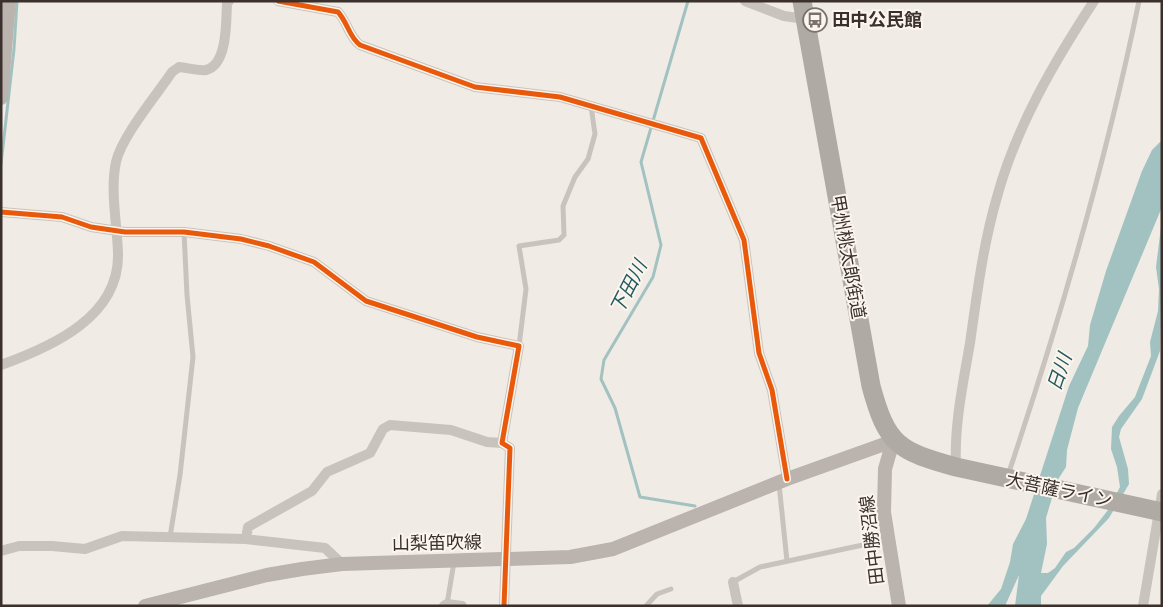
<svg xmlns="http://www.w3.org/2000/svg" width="1163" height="607" font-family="'Golos Text','Noto Sans JP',sans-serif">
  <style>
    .water { fill: #a1c2c1 }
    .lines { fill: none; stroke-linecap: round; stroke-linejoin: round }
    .stream { stroke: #a1c2c1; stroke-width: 3 }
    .lane { stroke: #c9c3be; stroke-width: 5 }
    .street { stroke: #c9c3be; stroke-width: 10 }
    .secondary { stroke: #bab3ae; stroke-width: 14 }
    .highway { stroke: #afaaa4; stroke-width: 19 }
    .cycleway-casing { stroke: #fbf5ee; stroke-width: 8 }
    .cycleway { stroke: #e8590c; stroke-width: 5 }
    .labels { text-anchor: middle; stroke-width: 4; stroke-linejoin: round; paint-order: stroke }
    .poi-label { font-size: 18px; font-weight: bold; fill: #3b302b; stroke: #fbf5ee; text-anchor: start }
    .street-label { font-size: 18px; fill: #3b302b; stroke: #fbf5ee }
    .water-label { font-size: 19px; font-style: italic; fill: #1f5a5e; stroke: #fbf5ee }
  </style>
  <rect width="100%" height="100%" fill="#f0ebe5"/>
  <!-- water -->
  <path class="water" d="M1162 140V207L1078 408 1067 450 1066 467 1057 481 1046 518 1047 544 1041 573H1048L1055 568 1066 552 1074 548 1094 528 1108 510 1120 487 1117 467 1111 449 1112 427 1119 416 1135 397 1151 356 1150 342 1158 311 1159 289 1156 267 1162 219 1160 351 1142 399 1121 429 1119 437 1128 469 1129 484 1109 518 1063 566 1041 596V606H1015L1019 575 1005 606H987L1001 589 1010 562 1013 544 1026 519 1069 386 1088 346 1090 325 1106 271 1142 171 1152 150Z"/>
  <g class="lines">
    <!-- stream -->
    <path class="stream" d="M688 1 641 162 661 245 653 277 604 360 601 379 615 408 640 497 695 506
      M1 164 14 49 17 1"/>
    <!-- lane -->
    <path class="lane" d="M519 346 526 289 519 246 559 240 564 235 563 206 575 177 588 159 595 134 591 106
      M1008 475C1060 320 1106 162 1139 1
      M779 484 787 561
      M170 537 180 475 193 357 187 295 184 232
      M733 582 760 567 886 540
      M447 604 454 562
      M646 606 657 594 671 589"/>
    <!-- street -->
    <path class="street" d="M278 1 338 12C348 23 349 37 360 45L475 87 560 97 701 138 744 240 759 353 772 390 787 479
      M745 1 784 16 805 19
      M1 212 62 217 91 227 125 232H184L241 239 269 246 314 262 366 301 477 337 519 346 502 443 510 448 504 606
      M1 365C51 347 120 317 118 253 117 223 110 191 116 162 122 136 156 96 172 72L179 67C188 68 198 71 206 70 228 65 226 20 227 3L229 1
      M956 467C954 425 963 384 970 343 977 294 983 245 997 197 1016 127 1054 62 1094 1
      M246 539 248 527 312 491 327 472 370 453 383 429 390 425 451 430 487 442 502 443
      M1 551 19 546H52L85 549 122 536 246 539 325 548 342 564
      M733 582 738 606
      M444 606 447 604 462 606
      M1143 606 1162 494"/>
    <!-- secondary -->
    <path class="secondary" d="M1 98 9 1
      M893 441 885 469 884 512 899 606
      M145 606 267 575 302 569 342 564 570 557 613 549 787 479 893 441"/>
    <!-- highway -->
    <path class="highway" d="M802 1 871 386C887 445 898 451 956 467L1162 512"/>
    <!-- cycleway casing -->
    <g class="cycleway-casing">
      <path id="cycleway" d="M278 1 338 12C348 23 349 37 360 45L475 87 560 97 701 138 744 240 759 353 772 390 787 479
        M1 212 62 217 91 227 125 232H184L241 239 269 246 314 262 366 301 477 337 519 346 502 443 510 448 504 606"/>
    </g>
    <!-- cycleway -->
    <use href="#cycleway" class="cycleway"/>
  </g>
  <!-- icons -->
  <defs>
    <g id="bus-ring" transform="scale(1.25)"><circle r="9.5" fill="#fbf5ee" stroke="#7a716c" stroke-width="1.5"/><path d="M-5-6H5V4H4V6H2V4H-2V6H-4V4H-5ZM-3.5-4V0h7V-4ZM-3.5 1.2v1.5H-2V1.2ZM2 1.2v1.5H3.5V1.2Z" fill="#7a716c"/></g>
  </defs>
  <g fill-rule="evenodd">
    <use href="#bus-ring" x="815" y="20"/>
  </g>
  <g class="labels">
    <!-- poi labels -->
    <g class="poi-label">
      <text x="832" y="26">田中公民館</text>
    </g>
    <!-- street labels -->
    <g class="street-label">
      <text transform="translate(848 257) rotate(80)" y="6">甲州桃太郎街道</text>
      <text transform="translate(1059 490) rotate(12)" y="6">大菩薩ライン</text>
      <text transform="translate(872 540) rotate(-97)" y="6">田中勝沼線</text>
      <text transform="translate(437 543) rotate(-1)" y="6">山梨笛吹線</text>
    </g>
    <!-- water labels -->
    <g class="water-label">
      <text transform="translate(628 287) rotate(-63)" y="7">下田川</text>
      <text transform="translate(1059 372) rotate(-71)" y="7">日川</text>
    </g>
  </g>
  <!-- border -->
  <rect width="1163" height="607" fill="none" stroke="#3b302b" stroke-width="5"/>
</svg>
